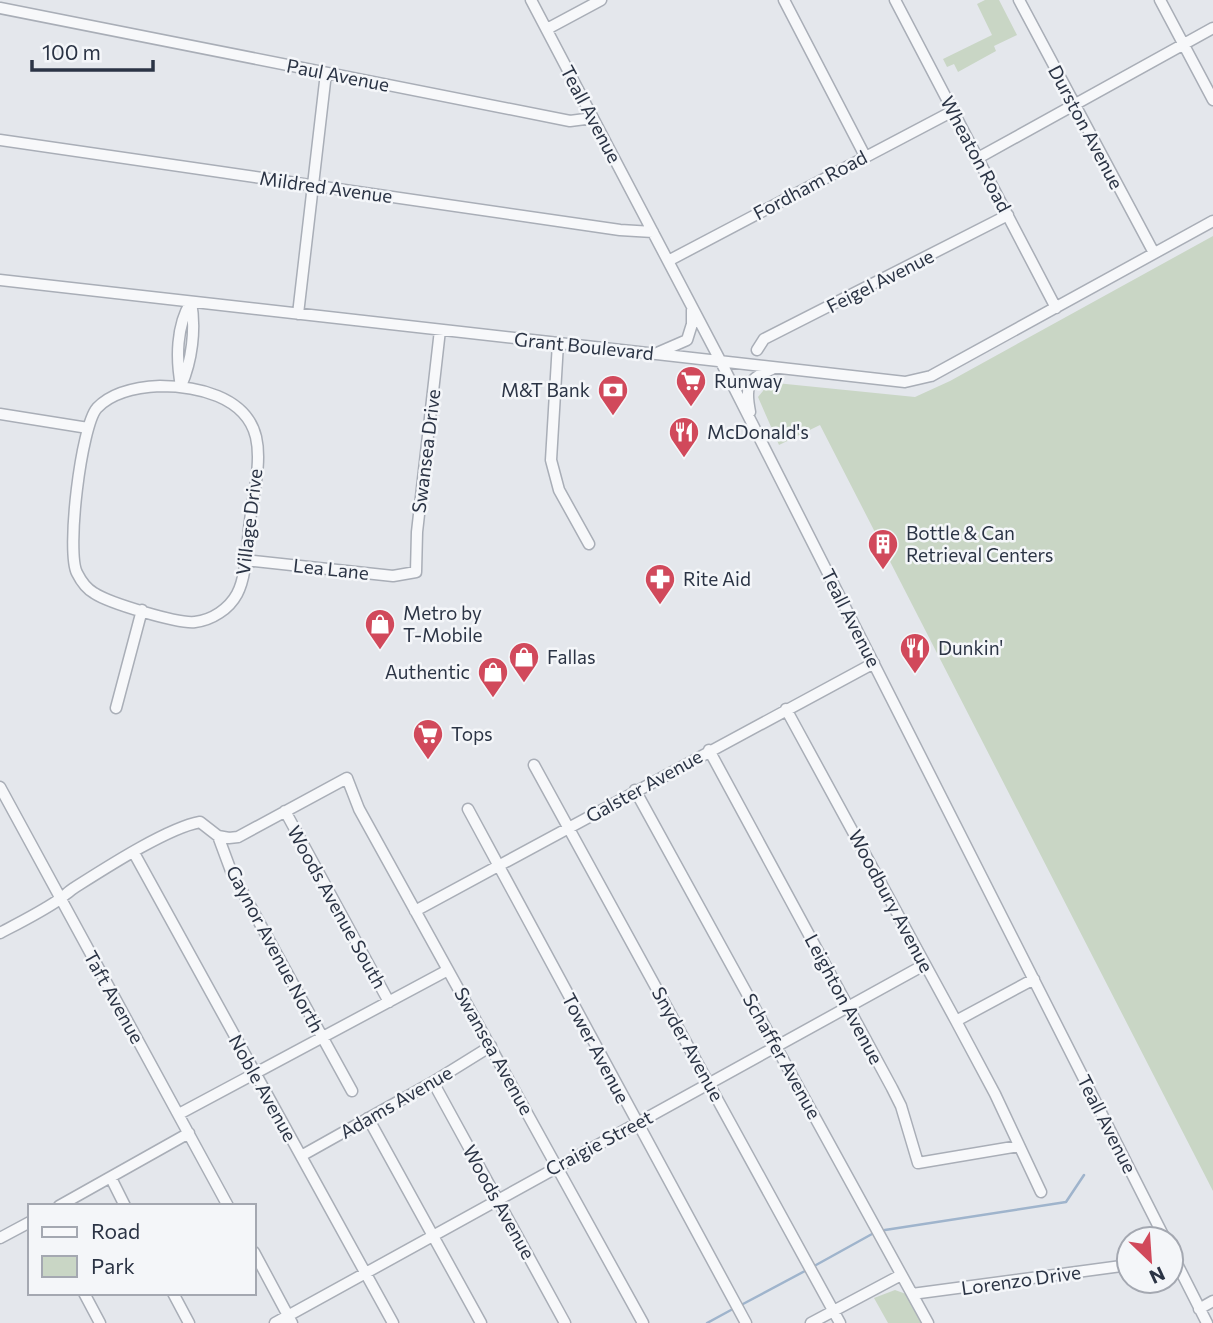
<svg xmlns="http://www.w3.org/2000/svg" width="1213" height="1323" font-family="Commissioner,sans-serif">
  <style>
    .green { fill: #c9d6c5 }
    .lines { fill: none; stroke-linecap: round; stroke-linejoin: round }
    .stream { stroke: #9fb4cc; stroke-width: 2.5 }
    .minor-casing { stroke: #a9aeb7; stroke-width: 13 }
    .minor { stroke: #f7f8fa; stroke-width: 10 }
    .labels { text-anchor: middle; stroke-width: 5; stroke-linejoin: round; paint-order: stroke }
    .street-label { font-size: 19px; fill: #2b3445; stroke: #f4f6f9 }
    .poi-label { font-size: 19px; fill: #2b3445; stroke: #f4f6f9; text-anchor: start }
  </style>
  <rect width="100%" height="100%" fill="#e4e7ec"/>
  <!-- green -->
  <path class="green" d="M985 0H999L1017 35 994 46 996 51 958 72 954 64 947 67 943 59 992 35 977 4Z
    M1213 236V1191L820 425 779 445 758 397 767 386 776 383 915 397 950 381Z
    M895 1290 906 1294 921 1323H888L874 1298Z"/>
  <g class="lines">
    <!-- stream -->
    <path class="stream" d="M885 1230 1066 1202 1084 1175
      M816 1265 872 1234
      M743 1304 805 1271
      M707 1323 731 1310"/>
    <!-- minor casing -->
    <g class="minor-casing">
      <path id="minor" d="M531 0 721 362 1165 1239
        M784 0 865 156
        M895 0 1056 308
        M1019 0 1154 253
        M1160 0 1213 100
        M0 8 570 121 593 118
        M547 29 601 0
        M0 140 620 230 653 232
        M978 158 1213 28
        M668 261 953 111
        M0 280 905 382 931 376 1213 221
        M191 302C196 329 192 361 181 386 176 359 176 326 191 302Z
        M298 314 326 73
        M558 343 551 460 559 490 589 544
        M757 350 764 339 1008 215
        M657 353 687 340 692 324V310
        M160 386C196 386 246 396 256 437 262 463 253 495 250 521 247 541 247 576 237 594 229 609 212 620 195 622 178 624 109 603 94 593 87 589 81 581 77 573 66 552 81 426 97 408 113 391 139 387 160 386Z
        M750 412C745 386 747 379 772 369
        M0 414 88 428
        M245 560 393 576 416 572 417 532 440 330
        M116 708 142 610
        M786 709 956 1021 995 1094 1041 1192
        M709 750 892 1088 901 1106 918 1163 1019 1146
        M534 765 840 1323
        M0 787 228 1206
        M635 790 928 1323
        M468 809 746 1323
        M285 811 389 1002
        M218 836 229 838 238 837 347 778 359 809 643 1323
        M134 853 393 1323
        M415 911 874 663
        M0 933C19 923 39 913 57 901 63 897 68 892 74 888 104 869 167 828 200 822L218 836 231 871 352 1091
        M956 1021 1034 979
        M433 1082 565 1323
        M179 1114 448 970
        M368 1118 481 1323
        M301 1156 433 1082 491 1046
        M111 1178 125 1206
        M59 1206 189 1133
        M0 1238 30 1222
        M254 1252 292 1323
        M1171 1252 1207 1323
        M84 1293 100 1323
        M173 1293 189 1323
        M912 1294 1129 1265
        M1199 1309 1213 1301
        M275 1323 924 965
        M811 1323 901 1275"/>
    </g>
    <!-- minor -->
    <use href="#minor" class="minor"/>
  </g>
  <!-- icons -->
  <defs>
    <g id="supermarket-pin" transform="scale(1.575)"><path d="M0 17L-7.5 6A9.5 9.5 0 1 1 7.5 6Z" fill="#d1495b" stroke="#f4f6f9"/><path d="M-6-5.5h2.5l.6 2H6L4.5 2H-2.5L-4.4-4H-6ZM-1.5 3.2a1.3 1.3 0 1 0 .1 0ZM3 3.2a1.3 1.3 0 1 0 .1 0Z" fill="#fff"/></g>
    <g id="bank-pin" transform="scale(1.575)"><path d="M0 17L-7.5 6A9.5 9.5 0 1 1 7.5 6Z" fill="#d1495b" stroke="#f4f6f9"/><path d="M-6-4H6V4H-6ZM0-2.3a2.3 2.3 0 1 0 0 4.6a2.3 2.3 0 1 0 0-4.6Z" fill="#fff"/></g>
    <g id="restaurant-pin" transform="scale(1.575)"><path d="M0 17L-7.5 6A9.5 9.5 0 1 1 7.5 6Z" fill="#d1495b" stroke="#f4f6f9"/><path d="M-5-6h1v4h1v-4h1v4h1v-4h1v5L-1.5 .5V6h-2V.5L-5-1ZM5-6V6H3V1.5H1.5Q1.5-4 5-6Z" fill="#fff"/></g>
    <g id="building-pin" transform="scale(1.575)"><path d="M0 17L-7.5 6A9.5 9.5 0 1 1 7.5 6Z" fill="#d1495b" stroke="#f4f6f9"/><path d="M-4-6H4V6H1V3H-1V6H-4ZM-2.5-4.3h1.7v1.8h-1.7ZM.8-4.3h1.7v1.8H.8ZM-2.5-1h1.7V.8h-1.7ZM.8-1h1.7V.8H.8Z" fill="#fff"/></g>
    <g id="pharmacy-pin" transform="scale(1.575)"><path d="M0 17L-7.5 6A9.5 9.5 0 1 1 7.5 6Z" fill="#d1495b" stroke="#f4f6f9"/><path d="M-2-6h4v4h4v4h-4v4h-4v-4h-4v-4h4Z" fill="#fff"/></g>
    <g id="shop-pin" transform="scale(1.575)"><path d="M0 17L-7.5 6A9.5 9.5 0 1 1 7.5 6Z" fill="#d1495b" stroke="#f4f6f9"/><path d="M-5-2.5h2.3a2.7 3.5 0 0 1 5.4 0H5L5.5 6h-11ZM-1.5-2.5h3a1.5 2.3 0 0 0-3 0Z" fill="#fff"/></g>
  </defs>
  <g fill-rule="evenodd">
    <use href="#supermarket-pin" x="691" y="381"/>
    <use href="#bank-pin" x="613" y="390"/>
    <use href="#restaurant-pin" x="684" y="432"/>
    <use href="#building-pin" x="883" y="544"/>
    <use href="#pharmacy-pin" x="660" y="579"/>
    <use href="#shop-pin" x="380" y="624"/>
    <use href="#restaurant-pin" x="915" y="648"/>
    <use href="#shop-pin" x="524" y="657"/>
    <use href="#shop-pin" x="493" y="672"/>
    <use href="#supermarket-pin" x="428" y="734"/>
  </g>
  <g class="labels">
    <!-- street labels -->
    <g class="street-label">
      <text transform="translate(338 75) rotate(11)" y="7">Paul Avenue</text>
      <text transform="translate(591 114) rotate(62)" y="7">Teall Avenue</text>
      <text transform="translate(1086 127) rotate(62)" y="7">Durston Avenue</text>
      <text transform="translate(976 154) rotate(62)" y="7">Wheaton Road</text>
      <text transform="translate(810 185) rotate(-28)" y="7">Fordham Road</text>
      <text transform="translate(326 187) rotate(8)" y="7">Mildred Avenue</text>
      <text transform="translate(880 281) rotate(-27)" y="7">Feigel Avenue</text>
      <text transform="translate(584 346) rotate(6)" y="7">Grant Boulevard</text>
      <text transform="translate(426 451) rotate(-83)" y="7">Swansea Drive</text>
      <text transform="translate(249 522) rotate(-83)" y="7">Village Drive</text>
      <text transform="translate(331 569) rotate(6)" y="7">Lea Lane</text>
      <text transform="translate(851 618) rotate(63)" y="7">Teall Avenue</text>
      <text transform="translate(644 786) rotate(-29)" y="7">Galster Avenue</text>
      <text transform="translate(891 901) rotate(62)" y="7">Woodbury Avenue</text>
      <text transform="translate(337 907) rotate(61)" y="7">Woods Avenue South</text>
      <text transform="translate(275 949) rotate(62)" y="7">Gaynor Avenue North</text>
      <text transform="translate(114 997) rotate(61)" y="7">Taft Avenue</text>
      <text transform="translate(844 999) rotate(62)" y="7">Leighton Avenue</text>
      <text transform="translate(688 1044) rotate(61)" y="7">Snyder Avenue</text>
      <text transform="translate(596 1048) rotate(62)" y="7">Tower Avenue</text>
      <text transform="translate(494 1051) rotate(61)" y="7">Swansea Avenue</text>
      <text transform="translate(782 1056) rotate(61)" y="7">Schaffer Avenue</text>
      <text transform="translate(263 1088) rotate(61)" y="7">Noble Avenue</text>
      <text transform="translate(396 1102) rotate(-30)" y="7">Adams Avenue</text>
      <text transform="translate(1107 1124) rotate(63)" y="7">Teall Avenue</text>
      <text transform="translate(599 1143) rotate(-28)" y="7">Craigie Street</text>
      <text transform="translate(499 1202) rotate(61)" y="7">Woods Avenue</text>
      <text transform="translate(1021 1280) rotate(-8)" y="7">Lorenzo Drive</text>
    </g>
    <!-- poi labels -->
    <g class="poi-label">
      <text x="714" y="388">Runway</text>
      <text x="590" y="397" text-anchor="end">M&amp;T Bank</text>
      <text x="707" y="439">McDonald's</text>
      <text x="906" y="540">Bottle &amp; Can<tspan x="906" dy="22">Retrieval Centers</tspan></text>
      <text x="683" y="586">Rite Aid</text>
      <text x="403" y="620">Metro by<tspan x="403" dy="22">T-Mobile</tspan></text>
      <text x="938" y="655">Dunkin'</text>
      <text x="547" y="664">Fallas</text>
      <text x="470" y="679" text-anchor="end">Authentic</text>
      <text x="451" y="741">Tops</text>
    </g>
  </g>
  <!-- legend -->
  <rect x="28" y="1204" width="228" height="91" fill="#f4f6f9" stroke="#a4a8b1" stroke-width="2"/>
  <rect x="42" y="1227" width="35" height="10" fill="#f7f8fa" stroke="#a4a8b1" stroke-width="2"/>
  <text x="91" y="1239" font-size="21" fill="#2b3445">Road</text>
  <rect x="42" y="1256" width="35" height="21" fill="#c9d6c5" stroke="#a4a8b1" stroke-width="2"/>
  <text x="91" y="1274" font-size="21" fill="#2b3445">Park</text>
  <!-- north arrow -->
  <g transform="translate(1150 1260) rotate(155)"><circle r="33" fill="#f4f6f9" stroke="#a4a8b1" stroke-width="2"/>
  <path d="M0-5L12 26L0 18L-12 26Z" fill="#d1495b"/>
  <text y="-10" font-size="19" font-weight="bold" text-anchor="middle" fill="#2b3445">N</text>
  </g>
  <!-- scale -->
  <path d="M32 60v10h121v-10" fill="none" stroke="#2b3445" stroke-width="3.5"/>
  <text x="42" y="60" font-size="21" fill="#2b3445" stroke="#f4f6f9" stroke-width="5" paint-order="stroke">100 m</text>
</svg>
